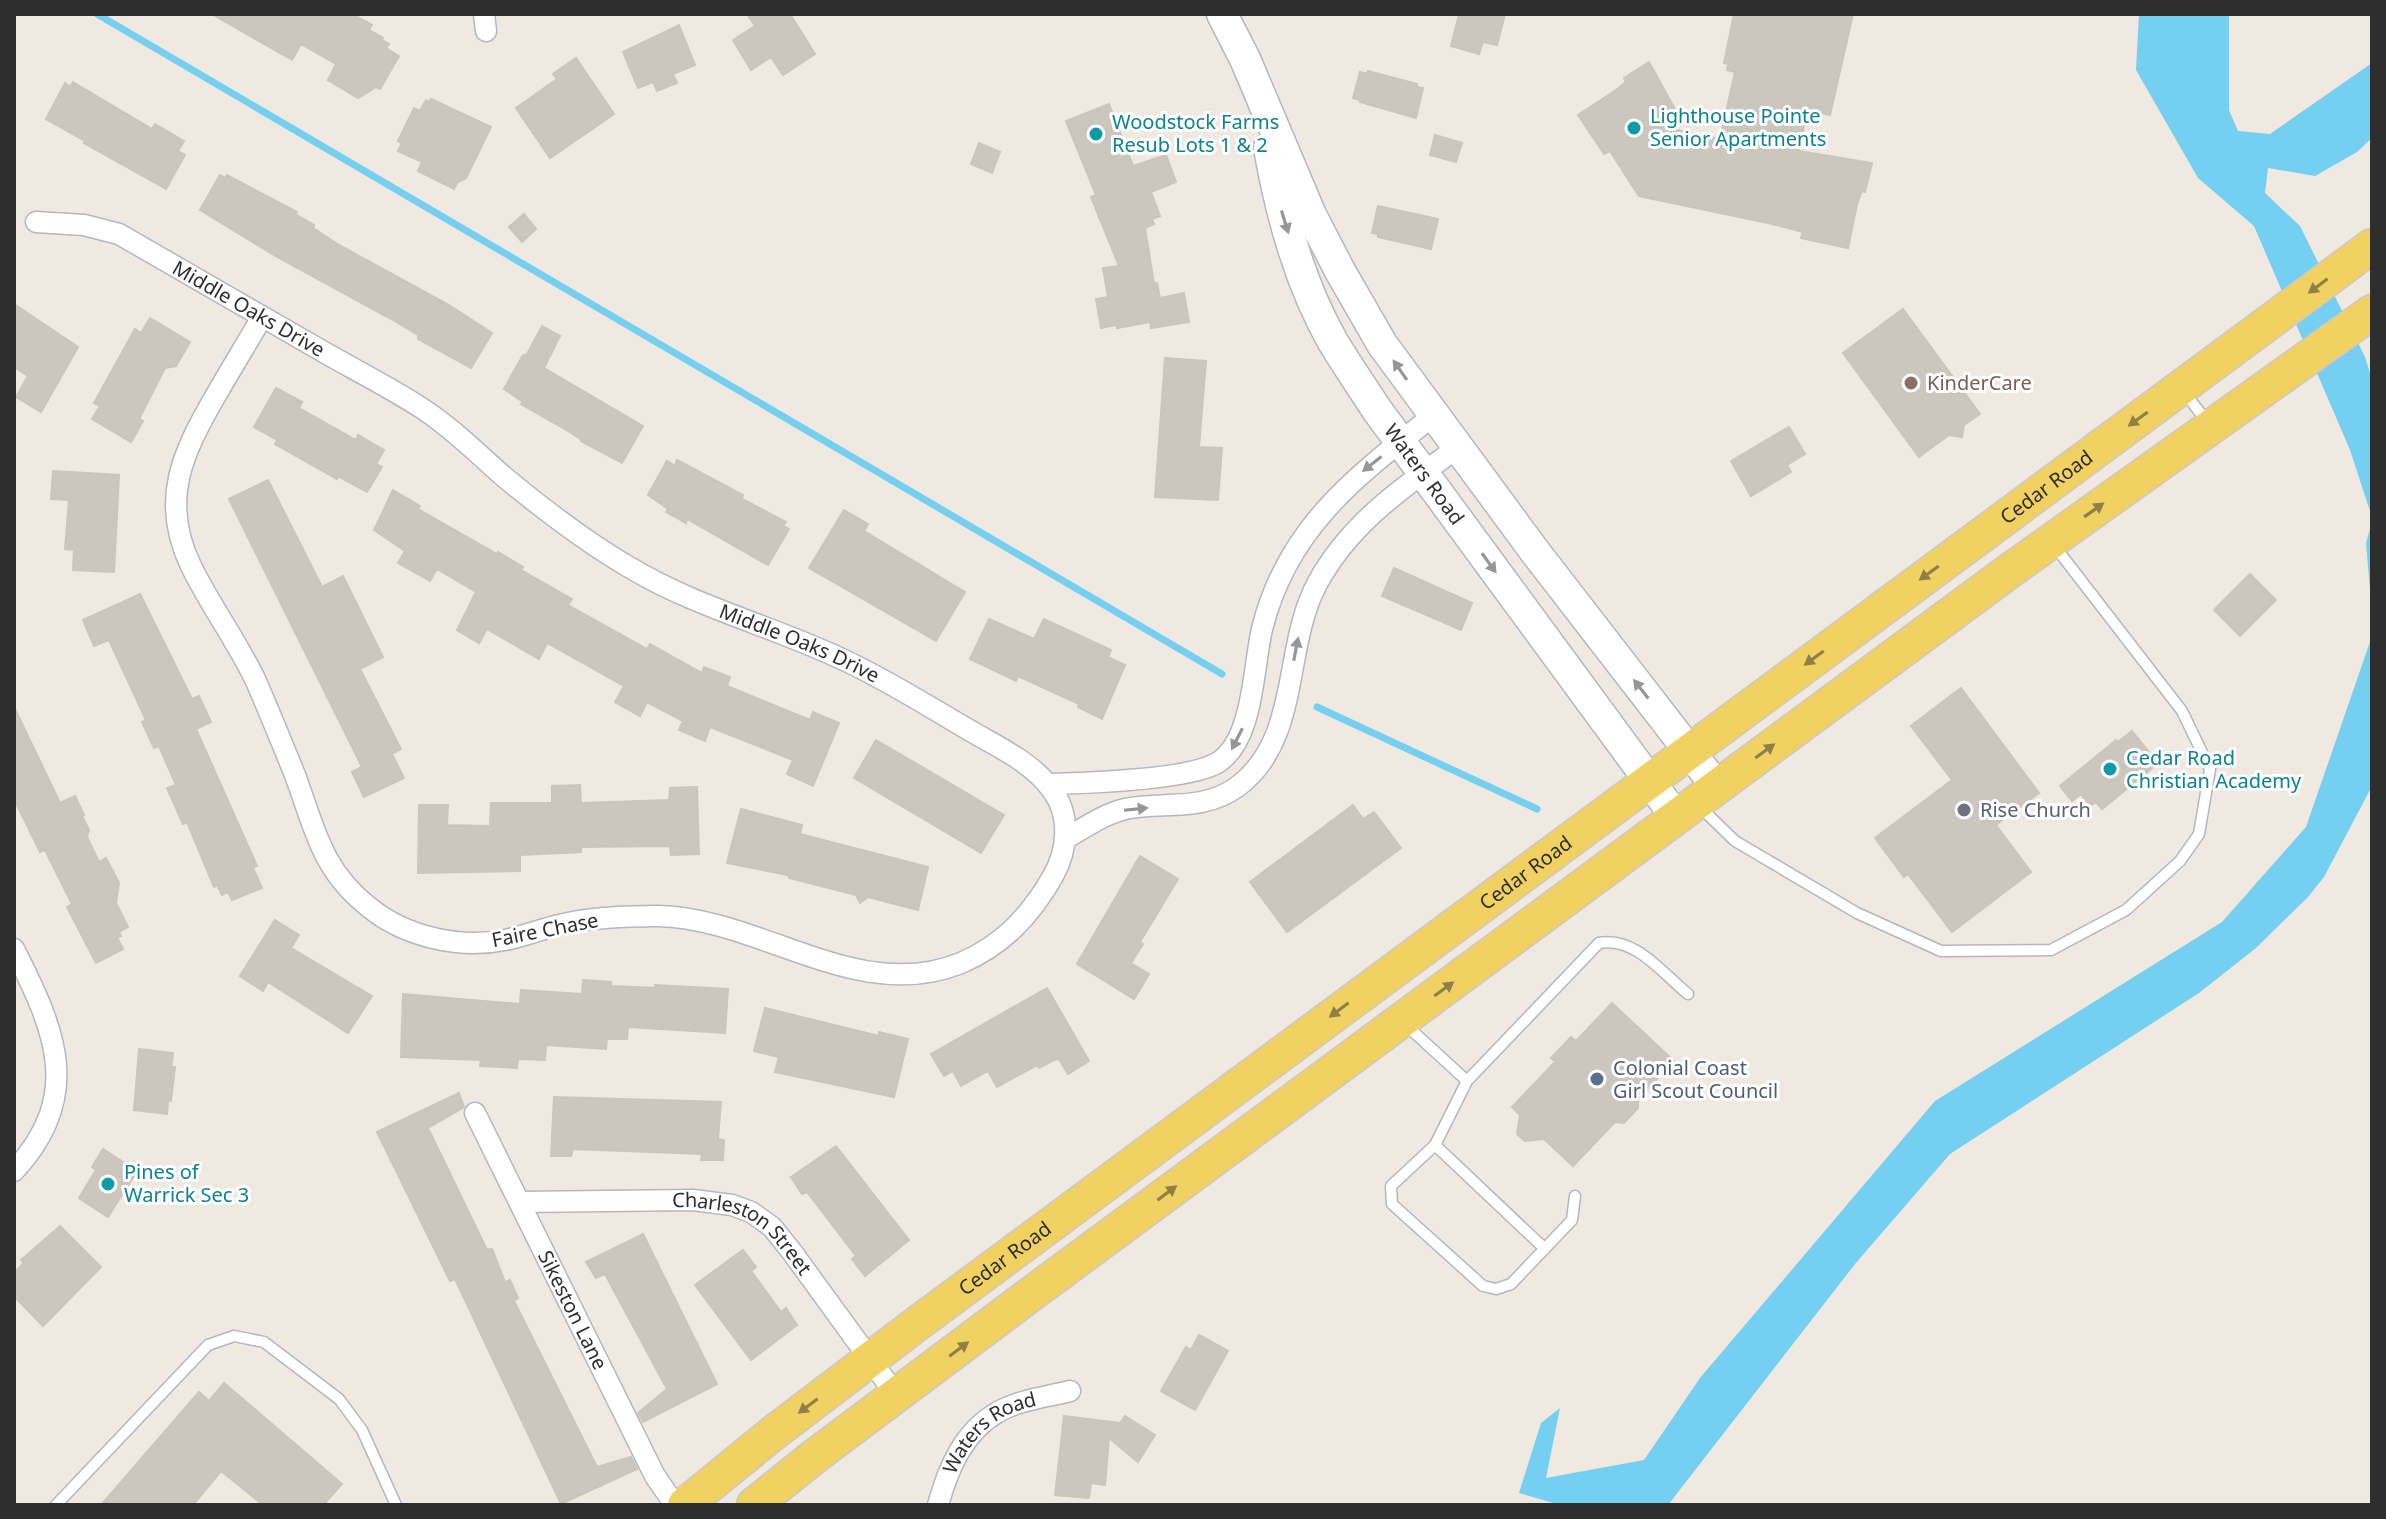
<svg xmlns="http://www.w3.org/2000/svg" width="2386" height="1519" font-family="'Noto Sans',sans-serif">
  <style>
    .water { fill: #75cff0 }
    .lines { fill: none; stroke-linecap: round; stroke-linejoin: round }
    .stream { stroke: #75cff0; stroke-width: 7 }
    .building { fill: #cbc7bf; stroke: #cbc5ba; stroke-width: 2 }
    .lane-casing { stroke: #b4b7c1; stroke-width: 13 }
    .street-casing { stroke: #b4b7c1; stroke-width: 23 }
    .secondary-casing { stroke: #b4b7c1; stroke-width: 33 }
    .primary-casing { stroke: #c9c9c9; stroke-width: 37 }
    .lane { stroke: #fff; stroke-width: 10 }
    .street { stroke: #fff; stroke-width: 20 }
    .secondary { stroke: #fff; stroke-width: 30 }
    .primary { stroke: #f2d163; stroke-width: 34 }
    .oneway { fill: #969696 }
    .oneway2 { fill: #908048 }
    .culture-dot { fill: #0f9aa8; stroke: #fff; stroke-width: 3 }
    .education-dot { fill: #8d6e63; stroke: #fff; stroke-width: 3 }
    .worship-dot { fill: #6b7280; stroke: #fff; stroke-width: 3 }
    .service-dot { fill: #5c6f8a; stroke: #fff; stroke-width: 3 }
    .labels { text-anchor: middle; stroke-width: 6; stroke-linejoin: round; paint-order: stroke }
    .culture-label { font-size: 20px; fill: #0d838f; stroke: #fff; text-anchor: start }
    .street-label { font-size: 20px; fill: #2e2e2e; stroke: #fff }
    .education-label { font-size: 20px; fill: #785e54; stroke: #fff; text-anchor: start }
    .worship-label { font-size: 20px; fill: #5b616d; stroke: #fff; text-anchor: start }
    .service-label { font-size: 20px; fill: #4e5e75; stroke: #fff; text-anchor: start }
  </style>
  <rect width="100%" height="100%" fill="#efe9e1"/>
  <!-- water -->
  <path class="water" d="M2139 14H2229V110L2238 131 2270 134 2372 63V138L2357 152 2315 176 2268 168 2265 193 2300 226 2365 357 2372 379V517L2350 450 2254 226 2198 178 2136 70Z
    M2372 522V613L2366 543Z
    M2372 636V786L2324 877 2308 897 2256 948 2199 993 1950 1154 1855 1264 1668 1505H1560L1519 1493 1541 1423 1560 1408 1546 1478 1644 1460 1700 1378 1935 1101 2222 922 2306 827Z"/>
  <g class="lines">
    <!-- stream -->
    <path class="stream" d="M97 14 1222 674
      M1317 707 1537 809"/>
  </g>
  <!-- building -->
  <path class="building" d="M212 14H352L372 25 369 30 383 38 382 40 389 44 386 48 399 56 380 89 376 87 358 98 328 80 336 64 301 44 292 60Z
    M747 14H790L815 54 783 75 771 57 751 70 733 40 755 26Z
    M1459 14H1505L1497 45 1483 42 1479 54 1451 46Z
    M1734 14H1853L1830 115 1807 110 1799 151 1872 163 1865 192 1862 191 1857 204 1848 248 1801 238 1803 232 1768 223 1639 196 1610 151 1604 154 1578 115 1616 90 1626 82 1624 78 1649 62 1675 109 1649 124 1720 139 1735 72 1727 70 1728 64 1724 63Z
    M679 25 695 65 673 74 677 83 657 91 653 82 638 88 623 52Z
    M576 58 614 114 550 158 516 108 557 79 553 74Z
    M1368 71 1417 84V87L1423 88 1416 118 1360 102V100L1353 98 1360 72 1367 74Z
    M73 82 152 129 155 124 184 141 178 151 185 155 166 189 84 143 85 141 46 119 65 83 70 87Z
    M431 99 491 127 466 178 457 183 454 189 418 171 422 162 398 151 402 143 398 141 414 108 420 111 426 100 430 102Z
    M1109 104 1133 166 1166 155 1176 182 1151 192 1160 216 1152 219 1154 224 1145 228 1154 284 1157 283 1160 298 1184 293 1189 322 1151 328 1150 322 1117 328 1116 325 1101 328 1096 299 1108 297 1103 268 1119 266 1091 197 1096 195 1066 121Z
    M1435 135 1462 143 1456 162 1430 155Z
    M979 143 1000 152 992 173 971 164Z
    M220 175 225 178 227 175 297 212 295 214 314 225 313 228 339 245 449 305 492 333 471 368 418 339V335L393 320 279 258 200 210Z
    M1378 206 1438 219 1431 249 1378 237V234L1372 233Z
    M524 214 536 229 522 242 509 227Z
    M14 304 78 347 41 412 16 397 28 376 14 367Z
    M1903 309 1980 414 1964 425 1962 437 1949 435 1919 457 1843 353Z
    M150 318 190 342 176 366 165 368 139 419 143 421 131 442 92 419 100 406 94 403 135 329 141 333Z
    M542 326 560 336 544 368 643 426 622 463 581 441 582 440 568 431 521 404 523 402 504 389 523 355 526 356Z
    M1165 358 1206 361 1199 447 1222 448 1218 500 1155 497Z
    M276 388 302 402 299 408 356 440 358 435 384 450 376 464 382 467 367 492 338 476 337 479 275 444 277 440 254 427Z
    M1789 427 1805 454 1787 465 1791 472 1751 496 1731 461Z
    M677 460 743 495 742 499 786 522 783 526 789 529 768 565 687 519 686 523 666 512 668 509 648 495 667 461 675 466Z
    M53 471 119 475 114 572 73 570 74 550 65 549 69 500 51 499Z
    M268 480 322 587 343 576 383 657 360 669 401 749 392 754 404 778 364 797 352 772 362 767 229 499Z
    M393 490 420 506 418 509 497 554 498 552 523 567 521 570 572 599 568 605 647 649 650 644 702 673 704 667 730 677 727 686 810 720 813 712 839 723 813 786 787 774 793 760 710 727 705 741 679 730 683 721 647 702 640 716 615 702 624 686 547 643 539 659 487 629 479 643 457 630 476 592 437 569 430 581 398 563 405 551 374 530Z
    M844 510 868 524 864 531 965 592 936 641 809 568Z
    M1394 568 1472 603 1461 630 1382 596Z
    M2250 574 2276 600 2240 636 2214 610Z
    M140 594 192 699 199 696 211 722 196 729 257 866 253 868 262 888 232 900 228 892 222 895 217 885 214 887 187 822 183 824 167 788 176 785 159 746 154 748 142 722 146 720 109 640 94 646 83 620Z
    M989 619 1034 639 1044 619 1111 650 1108 657 1125 665 1102 719 1078 707 1079 704 1018 676 1016 681 970 659Z
    M1961 688 2039 793 1996 825 2031 872 1952 932 1908 874 1904 877 1875 838 1952 780 1911 726Z
    M14 707 60 803 75 796 84 815 82 816 89 830 87 837 99 862 106 858 119 883 116 903 128 927 119 932 121 936 117 937 123 949 96 963 67 907 72 904 45 850 40 852 14 799Z
    M2132 731 2152 756 2150 758 2156 765 2102 809 2096 802 2090 806 2081 794 2072 801 2060 786 2116 740 2118 742Z
    M876 740 1004 815 981 853 854 778Z
    M580 785 581 803 669 800 670 788 697 787 699 854 671 855 670 846 581 847V852L520 855V871L418 873 419 805H448L447 825 490 826 491 803H552V786Z
    M1353 805 1363 819 1374 812 1401 848 1287 932 1250 882Z
    M741 809 802 825 800 834 928 867 918 910 868 897 860 903 856 895 789 878 788 875 727 863Z
    M1140 856 1178 879 1140 942 1143 944 1131 963 1149 974 1134 999 1077 964Z
    M275 920 299 935 291 948 372 996 348 1033 268 982 263 991 240 976Z
    M583 980 611 982V986L655 988V985L728 989 725 1033 628 1027 627 1039H607L606 1049 546 1045 545 1060 518 1059 517 1068 480 1066 481 1060 401 1057 403 994 520 1004 521 990 582 994Z
    M1047 988 1089 1061 1068 1074 1059 1059 1054 1060 1039 1068 1037 1065 997 1087 988 1071 961 1086 953 1071 944 1076 931 1054Z
    M1612 1003 1674 1061 1638 1099V1108L1624 1123 1615 1122 1573 1166 1544 1139 1525 1141 1517 1134 1520 1115 1512 1107 1555 1062 1551 1058 1571 1037 1576 1041Z
    M765 1008 879 1036V1032L908 1039 894 1097 775 1072 779 1057 754 1051Z
    M139 1049 173 1053 171 1067H175L171 1101 168 1100 167 1114 134 1110Z
    M459 1093 464 1107 428 1128 487 1250 492 1249 505 1282 510 1280 518 1298 514 1301 597 1467 631 1457 637 1469 561 1504 455 1279 450 1281 377 1132Z
    M554 1097 721 1102 718 1139 724 1140 723 1160H701L702 1154 573 1149 571 1156H551Z
    M836 1146 909 1240 865 1276 852 1259 856 1256 807 1192 802 1194 791 1177Z
    M103 1149 137 1171 108 1217 79 1198 96 1170 92 1167Z
    M60 1226 101 1267 43 1326 14 1296V1273L24 1263 21 1260Z
    M643 1234 717 1384 643 1422 638 1413 667 1389 605 1274 596 1278 586 1262Z
    M743 1250 756 1267 751 1271 781 1312 786 1308 797 1325 751 1360 695 1285Z
    M1199 1335 1228 1351 1195 1410 1161 1391 1186 1347 1191 1350Z
    M224 1383 342 1484 323 1505H263L221 1471 193 1505H101L199 1392 209 1401Z
    M1064 1416 1120 1423 1125 1416 1155 1435 1138 1462 1109 1438 1105 1485 1091 1483 1089 1498 1055 1495Z"/>
  <g class="lines">
    <!-- lane casing -->
    <g class="lane-casing">
      <path id="lane" d="M2184 392 2209 424
        M1700 807 1735 841 1857 913 1941 951 2051 950 2126 910 2180 861 2199 834 2210 769 2182 711 2053 544
        M1406 1025 1467 1081 1599 943C1635 936 1662 973 1688 994
        M1467 1081 1435 1145 1391 1186 1392 1204 1483 1286 1496 1289 1511 1284 1572 1220 1575 1196
        M1435 1145 1545 1249
        M56 1505 208 1345 234 1336 264 1342 339 1399 362 1430 396 1505"/>
    </g>
    <!-- street casing -->
    <g class="street-casing">
      <g id="street">
        <path d="M484 14 486 31"/>
        <path id="s1" d="M36 222 84 225 119 234C186 273 254 312 322 351 355 370 391 388 423 409 452 428 477 453 503 476 543 509 584 541 629 567 697 608 773 626 844 660 887 680 928 706 969 730 998 747 1032 762 1052 790 1071 815 1068 850 1053 876 1031 915 1003 945 961 963 858 1005 761 918 658 916 628 916 597 917 568 923 546 927 526 936 505 940 460 949 406 937 370 908 321 870 315 829 295 775 282 743 269 711 255 679 236 640 210 605 191 566 159 500 183 452 216 395 231 369 247 343 262 317"/>
        <path d="M1049 784C1085 783 1188 780 1217 763 1254 741 1253 667 1262 629 1287 528 1355 477 1433 416"/>
        <path d="M1065 839C1084 828 1104 814 1125 809 1164 801 1202 812 1237 787 1302 739 1282 647 1318 582 1351 522 1404 487 1457 448"/>
        <path d="M14 949C54 1028 85 1095 14 1171"/>
        <path id="s2" d="M475 1113 655 1476 675 1505"/>
        <path id="s3" d="M520 1202 693 1200 732 1205 751 1212 772 1227 792 1252 896 1395"/>
        <path id="s4" d="M938 1505C948 1469 963 1432 998 1412 1019 1400 1047 1397 1070 1391"/>
      </g>
    </g>
    <!-- secondary casing -->
    <g class="secondary-casing">
      <g id="secondary">
        <path d="M1222 14 1245 59 1311 215 1340 271 1382 344 1536 553 1717 787"/>
        <path id="s5" d="M1269 148C1281 215 1299 282 1333 342 1347 365 1362 387 1377 410L1676 817"/>
      </g>
    </g>
    <!-- primary casing -->
    <g class="primary-casing">
      <g id="primary">
        <path id="s6" d="M685 1505 772 1434 918 1323 2372 246"/>
        <path d="M754 1505 815 1456 1027 1297 2008 572 2372 312"/>
      </g>
    </g>
    <!-- lane -->
    <use href="#lane" class="lane"/>
    <!-- street -->
    <use href="#street" class="street"/>
    <!-- secondary -->
    <use href="#secondary" class="secondary"/>
    <!-- primary -->
    <use href="#primary" class="primary"/>
  </g>
  <!-- one-way arrows -->
  <defs><path id="oneway-solid" d="M-6-.8H1V-3.2L6.5 0L1 3.2V.8H-6Z" transform="scale(2)"/></defs>
  <g class="oneway">
    <use href="#oneway-solid" transform="translate(1285 222) rotate(73)"/>
    <use href="#oneway-solid" transform="translate(1400 370) rotate(-125)"/>
    <use href="#oneway-solid" transform="translate(1372 464) rotate(142)"/>
    <use href="#oneway-solid" transform="translate(1489 563) rotate(54)"/>
    <use href="#oneway-solid" transform="translate(1296 649) rotate(-79)"/>
    <use href="#oneway-solid" transform="translate(1641 689) rotate(-128)"/>
    <use href="#oneway-solid" transform="translate(1237 739) rotate(117)"/>
    <use href="#oneway-solid" transform="translate(1136 809) rotate(-6)"/>
  </g>
  <g class="oneway2">
    <use href="#oneway-solid" transform="translate(2318 286) rotate(143)"/>
    <use href="#oneway-solid" transform="translate(2138 419) rotate(144)"/>
    <use href="#oneway-solid" transform="translate(2094 510) rotate(-35)"/>
    <use href="#oneway-solid" transform="translate(1929 573) rotate(144)"/>
    <use href="#oneway-solid" transform="translate(1814 658) rotate(144)"/>
    <use href="#oneway-solid" transform="translate(1765 751) rotate(-36)"/>
    <use href="#oneway-solid" transform="translate(1444 989) rotate(-36)"/>
    <use href="#oneway-solid" transform="translate(1339 1010) rotate(143)"/>
    <use href="#oneway-solid" transform="translate(1167 1193) rotate(-37)"/>
    <use href="#oneway-solid" transform="translate(959 1349) rotate(-37)"/>
    <use href="#oneway-solid" transform="translate(808 1406) rotate(143)"/>
  </g>
  <!-- markers -->
  <g class="culture-dot">
    <circle cx="1634" cy="128" r="8"/>
    <circle cx="1096" cy="134" r="8"/>
    <circle cx="2110" cy="769" r="8"/>
    <circle cx="108" cy="1184" r="8"/>
  </g>
  <circle class="education-dot" cx="1911" cy="383" r="8"/>
  <circle class="worship-dot" cx="1964" cy="810" r="8"/>
  <circle class="service-dot" cx="1597" cy="1079" r="8"/>
  <g class="labels">
    <!-- culture labels -->
    <g class="culture-label">
      <text x="1650" y="123">Lighthouse Pointe<tspan x="1650" dy="23">Senior Apartments</tspan></text>
      <text x="1112" y="129">Woodstock Farms<tspan x="1112" dy="23">Resub Lots 1 &amp; 2</tspan></text>
      <text x="2126" y="765">Cedar Road<tspan x="2126" dy="23">Christian Academy</tspan></text>
      <text x="124" y="1179">Pines of<tspan x="124" dy="23">Warrick Sec 3</tspan></text>
    </g>
    <!-- street labels -->
    <g class="street-label">
      <text dy="7" stroke="none"><textPath href="#s1" startOffset="234">Middle Oaks Drive</textPath></text>
      <text dy="7" stroke="none"><textPath href="#s5" startOffset="366">Waters Road</textPath></text>
      <text dy="7" stroke="none"><textPath href="#s6" startOffset="1700">Cedar Road</textPath></text>
      <text dy="7" stroke="none"><textPath href="#s1" startOffset="882">Middle Oaks Drive</textPath></text>
      <text dy="7" stroke="none"><textPath href="#s6" startOffset="1052">Cedar Road</textPath></text>
      <text transform="translate(545 930) rotate(-11)" y="7">Faire Chase</text>
      <text dy="7" stroke="none"><textPath href="#s3" startOffset="234">Charleston Street</textPath></text>
      <text dy="7" stroke="none"><textPath href="#s6" startOffset="404">Cedar Road</textPath></text>
      <text dy="7" stroke="none"><textPath href="#s2" startOffset="220">Sikeston Lane</textPath></text>
      <text dy="7" stroke="none"><textPath href="#s4" startOffset="94">Waters Road</textPath></text>
    </g>
    <!-- education labels -->
    <g class="education-label">
      <text x="1927" y="390">KinderCare</text>
    </g>
    <!-- worship labels -->
    <g class="worship-label">
      <text x="1980" y="817">Rise Church</text>
    </g>
    <!-- service labels -->
    <g class="service-label">
      <text x="1613" y="1075">Colonial Coast<tspan x="1613" dy="23">Girl Scout Council</tspan></text>
    </g>
  </g>
  <!-- border -->
  <rect width="2386" height="1519" fill="none" stroke="#2e2e2e" stroke-width="32"/>
</svg>
